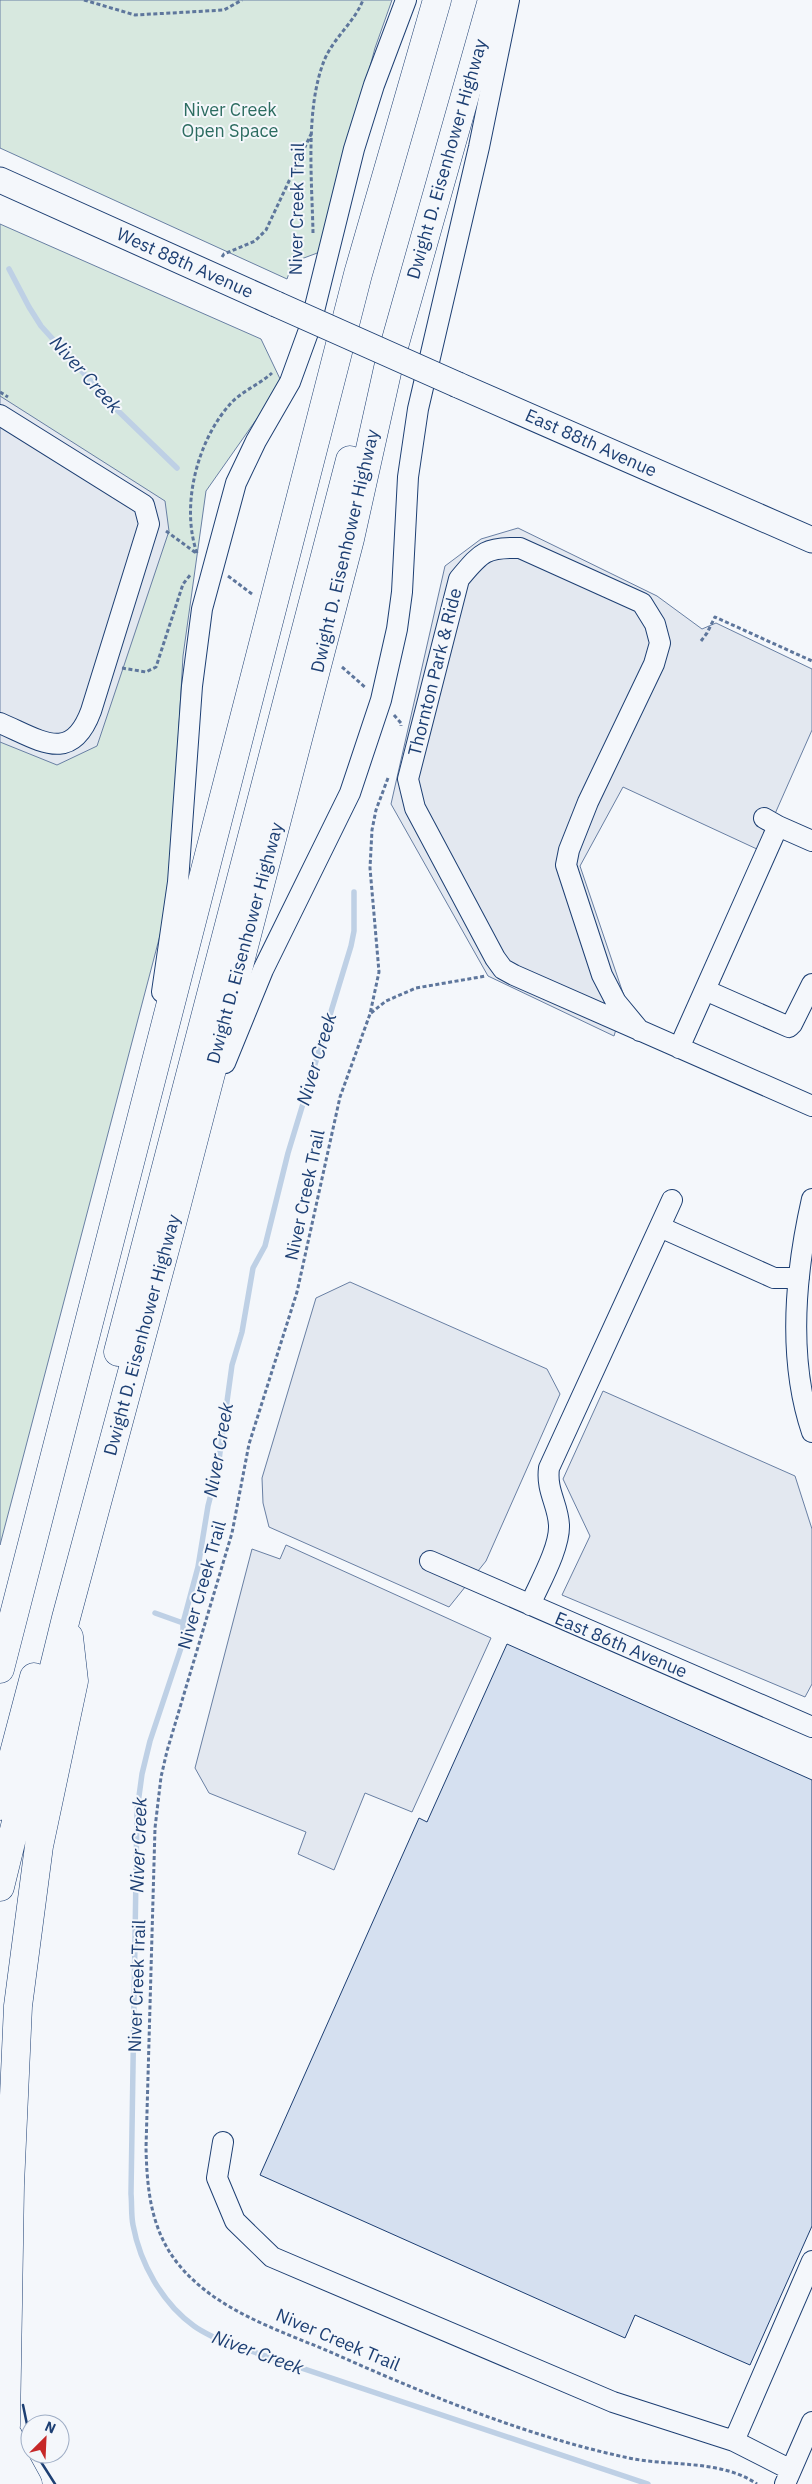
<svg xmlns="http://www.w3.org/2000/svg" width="812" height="2484" font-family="'IBM Plex Sans',sans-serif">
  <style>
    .green { fill: #d7e8df; stroke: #687fa3 }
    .parking { fill: #e3e8f0; stroke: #687fa3 }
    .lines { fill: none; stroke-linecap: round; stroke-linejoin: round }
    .stream { stroke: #bed0e5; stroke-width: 5.5 }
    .building { fill: #d5e0f0; stroke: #1d3f73 }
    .minor-casing { stroke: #1d3f73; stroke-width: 22 }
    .major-casing { stroke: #1d3f73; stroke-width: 27 }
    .highway-casing { stroke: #1d3f73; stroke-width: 29 }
    .path { stroke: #5e769c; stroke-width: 3; stroke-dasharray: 4 2.5; stroke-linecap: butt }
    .minor { stroke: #f4f7fb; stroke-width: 20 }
    .major { stroke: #f4f7fb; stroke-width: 25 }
    .highway { stroke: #f4f7fb; stroke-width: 28 }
    .major-bridge-casing { stroke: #1d3f73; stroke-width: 27; stroke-linecap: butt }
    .major-bridge { stroke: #f4f7fb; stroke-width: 25 }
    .wall { stroke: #1d3f73; stroke-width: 2.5 }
    .labels { text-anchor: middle; stroke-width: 4; stroke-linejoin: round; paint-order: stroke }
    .park-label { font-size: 18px; fill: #2c6c60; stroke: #f4f7fb }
    .street-label { font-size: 18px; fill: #1d3f73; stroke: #f4f7fb }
    .water-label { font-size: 19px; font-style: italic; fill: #1d3f73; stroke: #f4f7fb }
  </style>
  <rect width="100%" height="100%" fill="#f4f7fb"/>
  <!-- green -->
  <path class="green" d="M0 0H392L375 48 320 252 293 262 287 279 0 148Z
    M0 224 261 339 282 383 206 491 183 656 169 901 0 1545Z"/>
  <!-- parking -->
  <path class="parking" d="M0 396 165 501 169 531 97 746 57 765 0 742Z
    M518 528 657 596 702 629 716 623 812 669V730L759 850 623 787 580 866 625 999 614 1036 488 976 391 804 445 566 481 539Z
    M350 1282 547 1369 560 1394 486 1561 449 1607 269 1527 263 1503 262 1478 316 1298Z
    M603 1391 795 1476 812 1529V1684L805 1697 562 1595 590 1536 563 1479Z
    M286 1545 491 1638 412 1812 365 1793 334 1870 298 1854 306 1832 209 1793 195 1768 252 1549 280 1559Z"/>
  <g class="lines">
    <!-- stream -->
    <path class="stream" d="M9 269 29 307 41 326 114 407 177 468
      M354 892V931L351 946 288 1153 265 1246 253 1268 242 1332 232 1365 218 1467 208 1506 198 1567 183 1623V1642L150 1741 142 1774 137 1811 131 2194C132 2204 131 2215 133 2225 140 2263 162 2303 194 2326 202 2332 212 2336 221 2341L648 2484
      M155 1613 183 1623"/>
  </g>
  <!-- building -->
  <path class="building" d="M507 1644 812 1780V2226L750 2365 635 2315 625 2338 260 2175 419 1818 427 1822Z"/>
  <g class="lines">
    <!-- minor casing -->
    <g class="minor-casing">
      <path id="minor" d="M0 415 144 505 149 524 91 711C71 765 40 740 0 723
        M778 826 812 841
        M705 990 789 1027 792 1024 812 984
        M162 992 178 882 192 686 202 609 236 483 256 441 290 382 310 327 354 149 374 85 406 0
        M640 1031 616 1002 602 975 566 865 569 850 588 802 654 664 660 643 655 624 642 603 520 548C484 547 481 553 459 579L408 779 415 808 495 958 503 969 514 975 812 1106
        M679 1048 778 826 764 818
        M225 1063 263 970 350 793 381 700 397 629 402 592 408 477 418 409 479 147 509 0
        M812 1199C795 1274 787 1358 812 1432
        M660 1227 774 1278H799
        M430 1561 812 1727
        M530 1605C539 1584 560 1548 559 1525 558 1504 546 1491 549 1468L672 1200
        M223 2142 217 2178 235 2221 272 2257 613 2402 734 2441
        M791 2470 734 2441 812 2261
        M785 2484 812 2422"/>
    </g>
    <!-- major casing -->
    <g class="major-casing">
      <path id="major" d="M0 180 276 304
        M458 385 812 540"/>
    </g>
    <!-- highway casing -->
    <g class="highway-casing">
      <path id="highway" d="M118 1352 350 460
        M0 1669 358 274 437 0
        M0 1806 34 1677
        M0 1887 66 1618 171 1227 350 539 388 368 492 0
        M9 2437 17 2464 28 2484
        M0 2482 6 2425 10 2185 18 2006 39 1846 74 1681 69 1637"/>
    </g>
    <!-- path -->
    <path class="path" d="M84 0 135 15 224 10 242 0
      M313 233C312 181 305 109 324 61 333 38 354 23 363 0
      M222 257 224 254 255 241 266 230 312 132
      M0 392 8 397
      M166 531 196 553
      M197 553C180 505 198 438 232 402 244 390 260 384 272 373
      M228 576 252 594
      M701 641 707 633 715 617 812 661
      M342 667 366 688
      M122 668 146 672 156 667 183 584 191 574
      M394 715 401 723V726
      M388 778 376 810 372 830 370 868 379 972 370 1014 340 1097 297 1292 249 1444 232 1533 167 1751 161 1777 155 1828 146 2148C147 2190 151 2231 179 2265 216 2310 276 2329 328 2351 425 2394 525 2436 629 2458 671 2467 720 2459 757 2484
      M371 1013 386 1001 416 988 486 976"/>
    <!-- minor -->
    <use href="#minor" class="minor"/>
    <!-- major -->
    <use href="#major" class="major"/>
    <!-- highway -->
    <use href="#highway" class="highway"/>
    <!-- major-bridge casing -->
    <g class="major-bridge-casing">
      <path id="major-bridge" d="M276 304 458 385"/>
    </g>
    <!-- major-bridge -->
    <use href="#major-bridge" class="major-bridge"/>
    <!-- wall -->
    <path class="wall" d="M23 2405 30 2439
      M36 2454 55 2484"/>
  </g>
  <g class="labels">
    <!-- park labels -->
    <g class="park-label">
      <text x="230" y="116">Niver Creek<tspan x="230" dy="21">Open Space</tspan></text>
    </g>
    <!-- street labels -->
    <g class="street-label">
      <text transform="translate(447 159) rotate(-74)" y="6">Dwight D. Eisenhower Highway</text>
      <text transform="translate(297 209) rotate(-89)" y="6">Niver Creek Trail</text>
      <text transform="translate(185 263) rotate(24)" y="6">West 88th Avenue</text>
      <text transform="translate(591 443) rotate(24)" y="6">East 88th Avenue</text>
      <text transform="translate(345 551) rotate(-77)" y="6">Dwight D. Eisenhower Highway</text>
      <text transform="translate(435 672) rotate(-76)" y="6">Thornton Park &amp; Ride</text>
      <text transform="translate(245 943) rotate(-75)" y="6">Dwight D. Eisenhower Highway</text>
      <text transform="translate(305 1195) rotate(-78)" y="6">Niver Creek Trail</text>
      <text transform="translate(142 1335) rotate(-75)" y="6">Dwight D. Eisenhower Highway</text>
      <text transform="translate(202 1585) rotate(-74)" y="6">Niver Creek Trail</text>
      <text transform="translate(621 1645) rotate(23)" y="6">East 86th Avenue</text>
      <text transform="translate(137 1986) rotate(-88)" y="6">Niver Creek Trail</text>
      <text transform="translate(338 2340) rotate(23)" y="6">Niver Creek Trail</text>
    </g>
    <!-- water labels -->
    <g class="water-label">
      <text transform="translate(86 374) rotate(48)" y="7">Niver Creek</text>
      <text transform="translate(316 1059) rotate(-73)" y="7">Niver Creek</text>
      <text transform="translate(218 1450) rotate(-80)" y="7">Niver Creek</text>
      <text transform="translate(138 1845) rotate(-88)" y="7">Niver Creek</text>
      <text transform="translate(258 2352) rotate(20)" y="7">Niver Creek</text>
    </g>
  </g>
  <!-- north arrow -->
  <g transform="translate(45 2439) rotate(24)"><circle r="24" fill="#f4f7fb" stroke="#9eadc5"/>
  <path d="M0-4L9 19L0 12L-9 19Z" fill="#c62828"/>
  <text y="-8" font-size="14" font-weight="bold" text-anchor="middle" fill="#1d3f73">N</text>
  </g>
</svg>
